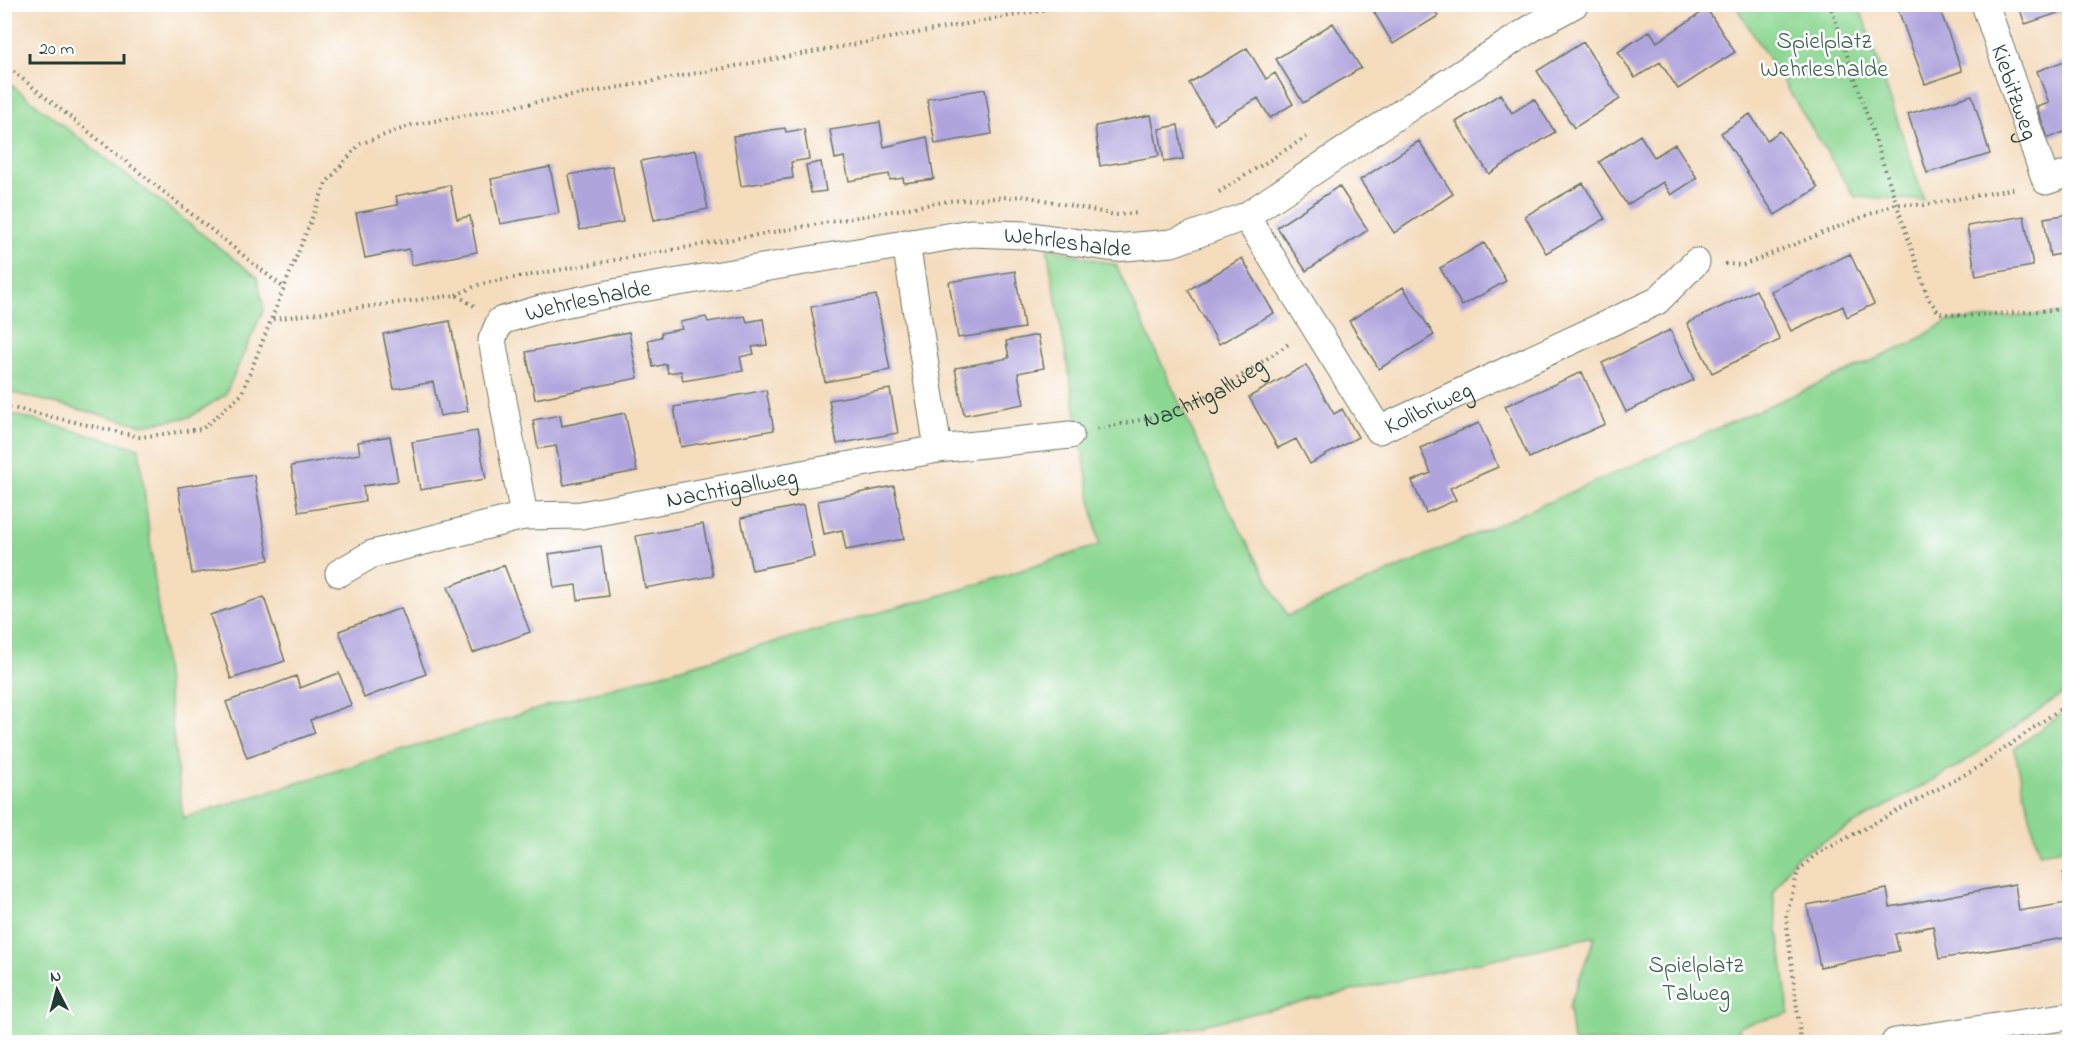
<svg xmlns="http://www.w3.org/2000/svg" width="2074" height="1047" font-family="'Indie Flower',sans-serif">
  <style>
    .green { fill: #8cd793; stroke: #568a64; stroke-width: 1.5 }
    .building { fill: #b0a4dd }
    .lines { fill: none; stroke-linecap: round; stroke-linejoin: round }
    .street-casing { stroke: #6a7564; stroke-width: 29 }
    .path { stroke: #6a7564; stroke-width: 4; stroke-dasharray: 1.5 4.5; stroke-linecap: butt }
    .street { stroke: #fff; stroke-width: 27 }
    .labels { text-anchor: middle; stroke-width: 5; stroke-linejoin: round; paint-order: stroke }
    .park-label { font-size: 24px; fill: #3a644c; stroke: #fff }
    .street-label { font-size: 24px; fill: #1f3d34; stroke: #fff }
  </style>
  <rect width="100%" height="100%" fill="#fff"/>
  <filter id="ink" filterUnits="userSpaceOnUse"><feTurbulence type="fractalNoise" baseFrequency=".0167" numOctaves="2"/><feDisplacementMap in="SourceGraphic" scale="12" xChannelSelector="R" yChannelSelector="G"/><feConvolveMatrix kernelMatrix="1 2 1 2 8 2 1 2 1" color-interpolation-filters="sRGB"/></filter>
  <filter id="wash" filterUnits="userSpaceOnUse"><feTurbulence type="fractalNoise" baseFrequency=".008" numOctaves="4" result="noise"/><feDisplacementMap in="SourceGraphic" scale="24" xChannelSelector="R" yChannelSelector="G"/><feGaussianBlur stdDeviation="1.35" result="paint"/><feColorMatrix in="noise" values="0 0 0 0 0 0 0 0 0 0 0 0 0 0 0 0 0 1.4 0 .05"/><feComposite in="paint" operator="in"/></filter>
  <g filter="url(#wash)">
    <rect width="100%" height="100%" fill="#f4dcbd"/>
    <!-- green -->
    <path class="green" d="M1735 5H1859L1924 200 1855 197Z
      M5 80 257 277 264 309 225 395 190 417 142 425 5 391Z
      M1047 248 1116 265 1226 504 1288 616 1910 344 1948 321 2069 313V689L1960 765 1795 857 1773 892 1789 1014 1739 1026 1741 1042H1573L1569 1007 1595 936 1127 1042H5L4 412 139 448 183 818 557 703 963 589 1099 545Z
      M2069 708V848L2039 853 2014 749Z"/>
    <g id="blocks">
      <!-- building -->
      <path class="building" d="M1369 4H1431L1438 16 1393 44Z
        M1905 4H1938L1962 71 1925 84 1897 7Z
        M2018 4H2070V9L2025 24Z
        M1707 9 1735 52 1678 89 1660 62 1635 78 1618 52 1650 31 1657 42Z
        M1333 23 1361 68 1303 103 1276 59Z
        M1583 42 1620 99 1574 128 1537 71Z
        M1247 48 1266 79 1275 73 1293 104 1270 118 1258 98 1214 124 1189 83Z
        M2070 59V130L2048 138 2037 107 2049 103 2037 71Z
        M985 89 992 134 935 144 927 99Z
        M1500 94 1512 113 1534 99 1555 132 1489 174 1456 122Z
        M1972 95 1990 154 1927 173 1908 114Z
        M1750 114 1767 140 1780 131 1818 188 1775 215 1721 133Z
        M1151 115 1159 156 1100 166 1095 126Z
        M880 122 884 147 927 137 934 179 904 183 903 178 890 180 889 174 849 181 844 157 835 159 830 130Z
        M1178 125 1183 159 1164 162 1159 129Z
        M785 128 786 132 804 129 809 159 791 162 793 178 741 186 733 136Z
        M1640 135 1654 157 1675 144 1697 178 1671 195 1663 182 1627 205 1599 162Z
        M1419 141 1453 194 1394 233 1360 180Z
        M696 150 708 209 654 220 641 161Z
        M821 162 826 191 811 193 806 165Z
        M612 166 623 222 580 230 569 175Z
        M550 167 559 213 500 224 491 179Z
        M1583 183 1605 219 1546 253 1525 216Z
        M450 185 457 219 470 216 477 252 412 265 409 249 365 258 356 213 398 205 396 196Z
        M1339 186 1368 230 1306 271 1277 227Z
        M2070 214V252L2050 256 2044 218Z
        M2024 216 2033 266 1976 276 1967 226Z
        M1484 243 1506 281 1462 306 1440 268Z
        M1850 254 1874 304 1847 317 1843 306 1791 331 1771 291Z
        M1242 258 1274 313 1219 344 1188 290Z
        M1015 271 1024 328 958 338 949 282Z
        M1403 287 1434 335 1379 369 1349 321Z
        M1756 290 1780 340 1712 373 1687 323Z
        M876 295 890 370 825 382 811 307Z
        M745 316 747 322 763 319 767 345 752 347 754 354 740 357 743 371 683 381 681 371 668 373 666 364 653 367 648 340 661 337V333L682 329 680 322 706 317 708 322Z
        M450 321 468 411 440 416 433 382 394 389 383 334Z
        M1670 330 1694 380 1626 412 1602 363Z
        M629 332 638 378 535 399 526 352Z
        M1038 335 1044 368 1018 373 1024 404 964 415 955 368 1009 358 1006 341Z
        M1306 365 1334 414 1342 409 1358 437 1310 464 1296 439 1278 448 1249 397Z
        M1582 372 1605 424 1529 458 1505 406Z
        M890 389 898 433 837 444 829 400Z
        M766 390 774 430 681 447 674 407Z
        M625 413 637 471 564 485 556 446 538 449 533 420 560 415 562 426Z
        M1479 423 1498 467 1450 488 1456 500 1426 513 1412 481 1431 473 1420 448Z
        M477 431 486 479 420 490 412 442Z
        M390 436 398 481 363 486 365 501 299 512 291 466 360 454 358 442Z
        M254 475 269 560 192 574 178 487Z
        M894 486 904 539 846 550 842 530 824 534 818 501Z
        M803 505 814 557 752 570 741 518Z
        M703 524 713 576 645 588 636 536Z
        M601 546 608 596 578 600 576 585 554 588 549 554Z
        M504 565 530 632 473 653 448 587Z
        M264 597 285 661 231 679 210 615Z
        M401 608 426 674 364 698 339 631Z
        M339 673 351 705 310 720 315 733 247 758 226 702 296 676 300 688Z
        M2070 872V937L1939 959 1933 926 1895 934 1899 951 1820 967 1807 905 1887 889 1890 907 2015 884 2019 911 2067 903 2063 873Z"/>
    </g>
  </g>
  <g filter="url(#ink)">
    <use href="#blocks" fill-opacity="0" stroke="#6a7564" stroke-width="1.5"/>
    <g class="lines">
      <!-- street casing -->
      <g class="street-casing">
        <g id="street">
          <path id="s2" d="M1985 4 2046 181 2070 173"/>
          <path id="s3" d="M1246 216 1379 430 1657 301 1696 262"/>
          <path d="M906 243 938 449"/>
          <path id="s4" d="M524 516 492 340 500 321 544 308 619 292 971 233 1025 235 1114 248 1172 243 1246 216 1419 101 1535 26 1575 4"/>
          <path id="s5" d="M339 573 372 554 524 516 581 515 938 449 1070 435"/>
          <path d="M1895 1042 2070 1016"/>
        </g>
      </g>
      <!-- path -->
      <g class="path">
        <path d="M1830 4 1928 298 1939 313 1965 316 2070 309"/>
        <path d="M4 64 284 288"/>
        <path d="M1219 192 1306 137"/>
        <path d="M1725 264 1743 265 1895 204 1924 205 2017 188"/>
        <path d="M456 295 480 284 948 201 1025 196 1115 215 1140 213"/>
        <path d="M273 319 456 295 476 307"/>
        <path d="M4 406 140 437 202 429 241 395 326 183 360 144 412 125 1076 4"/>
        <path id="s1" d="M1097 429 1163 415 1220 390 1290 343"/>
        <path d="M1801 1042 1786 917 1798 871 1815 855 1977 768 2070 702"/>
      </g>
      <!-- street -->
      <use href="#street" class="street"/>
    </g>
  </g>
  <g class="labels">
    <!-- park labels -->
    <g class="park-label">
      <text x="1824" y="48">Spielplatz<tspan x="1824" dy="28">Wehrleshalde</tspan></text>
      <text x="1696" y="972">Spielplatz<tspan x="1696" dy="28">Talweg</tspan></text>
    </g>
    <!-- street labels -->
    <g class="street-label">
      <text dy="8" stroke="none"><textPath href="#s2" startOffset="93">Kiebitzweg</textPath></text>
      <text dy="8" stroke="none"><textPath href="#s4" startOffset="776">Wehrleshalde</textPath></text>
      <text dy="8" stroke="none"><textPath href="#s4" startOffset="290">Wehrleshalde</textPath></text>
      <text dy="8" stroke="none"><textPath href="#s1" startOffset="114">Nachtigallweg</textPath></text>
      <text dy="8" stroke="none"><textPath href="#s3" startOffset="306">Kolibriweg</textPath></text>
      <text dy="8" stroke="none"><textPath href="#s5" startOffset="405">Nachtigallweg</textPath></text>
    </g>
  </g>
  <!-- margin -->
  <rect width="2074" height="1047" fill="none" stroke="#fff" stroke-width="24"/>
  <!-- north arrow -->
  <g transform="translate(57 990) rotate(354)" stroke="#ffffff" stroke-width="4.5" paint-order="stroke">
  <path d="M0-4.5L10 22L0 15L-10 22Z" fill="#1f3d34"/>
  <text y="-9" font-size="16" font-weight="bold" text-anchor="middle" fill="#1f3d34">N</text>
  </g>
  <!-- scale -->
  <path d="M30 54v9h94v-9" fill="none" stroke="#1f3d34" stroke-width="3"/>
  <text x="39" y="54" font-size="18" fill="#1f3d34" stroke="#ffffff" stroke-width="4.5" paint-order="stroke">20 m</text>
</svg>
